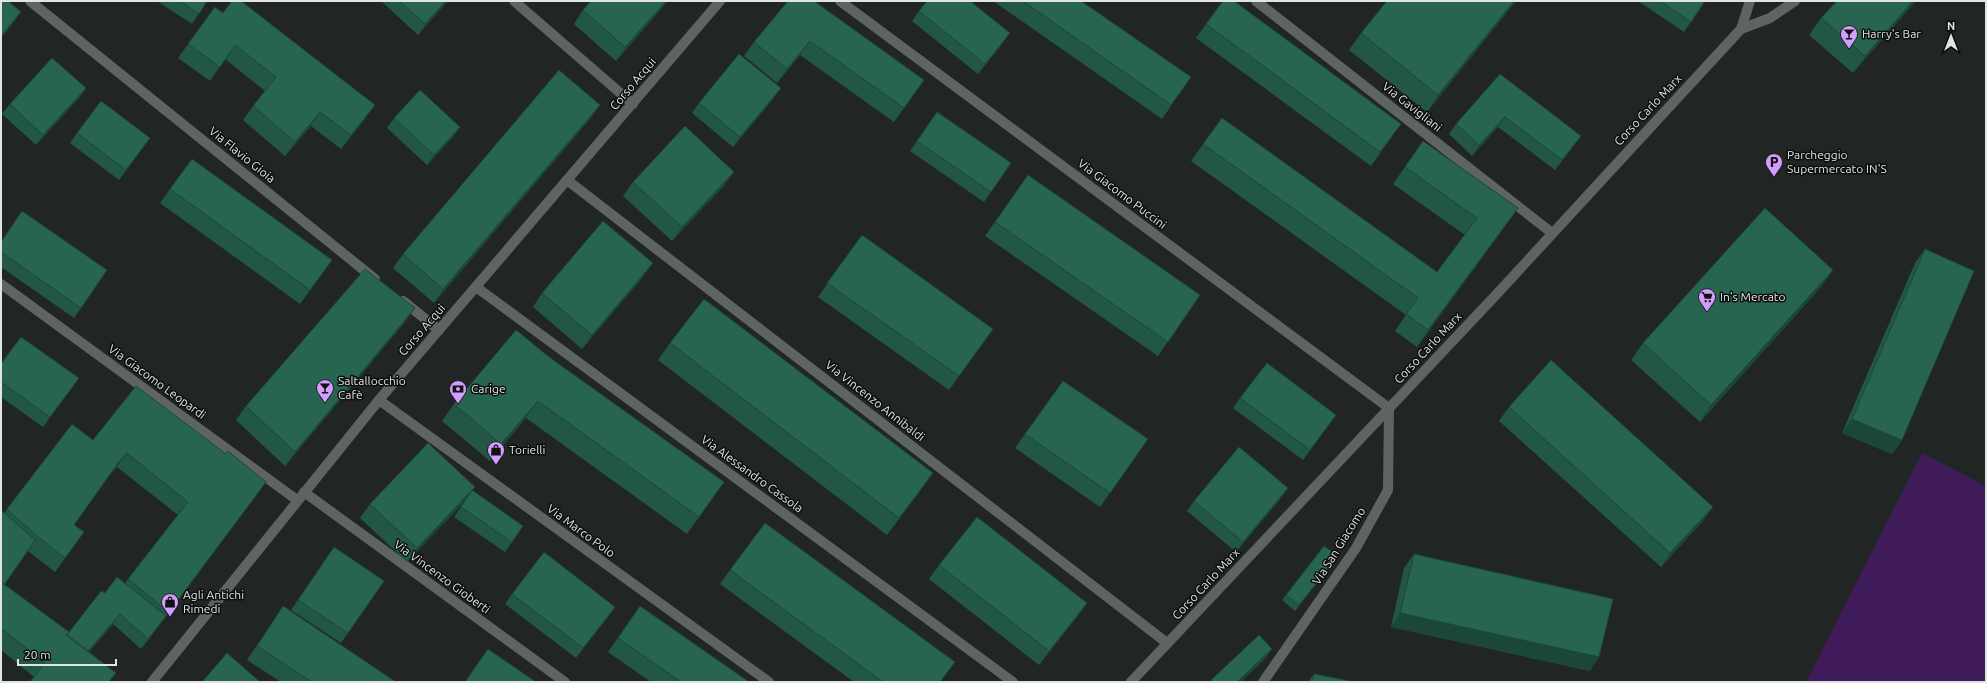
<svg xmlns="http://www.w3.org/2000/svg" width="1987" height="683" font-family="Ubuntu,sans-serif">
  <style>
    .green { fill: #3f1c59 }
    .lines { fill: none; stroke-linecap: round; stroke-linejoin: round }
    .street { stroke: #5e6462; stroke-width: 10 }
    .secondary { stroke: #5e6462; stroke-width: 10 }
    .wall { fill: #225746; fill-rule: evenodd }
    .shaded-wall { fill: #1b4739 }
    .building { fill: #276551; stroke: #1b4739 }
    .labels { text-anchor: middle; stroke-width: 3; stroke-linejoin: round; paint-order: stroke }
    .poi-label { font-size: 12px; fill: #e0e4e2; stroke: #0c0e0d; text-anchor: start }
    .street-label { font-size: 12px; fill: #e0e4e2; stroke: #0c0e0d }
  </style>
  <rect width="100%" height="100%" fill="#212624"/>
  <!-- green -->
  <path class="green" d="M1922 453 1986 486V682H1806Z"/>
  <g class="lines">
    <!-- street -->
    <path class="street" d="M30 1 375 279
      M514 1 633 104
      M840 1 1389 408 1388 490 1356 548 1263 682
      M1256 1 1552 233
      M567 180 1167 643
      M1 284 297 500
      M476 287 1013 682
      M403 301 439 330
      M379 400 769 682
      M304 492 565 682"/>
    <!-- secondary -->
    <path class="secondary" d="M1741 29 1770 18 1795 1
      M152 682 379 400 720 1
      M1131 682 1494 297 1741 29 1750 1"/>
  </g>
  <!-- wall -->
  <path class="wall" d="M157 1H207L192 24Z
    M381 1H448L418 35Z
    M668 1 616 61 574 24 583 10Z
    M788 1 924 80 894 122 800 55 777 83 744 56 754 42Z
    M993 1H1081L1191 77 1162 119Z
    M1516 1 1427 112 1349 50 1361 33Z
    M1638 1H1705L1684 32Z
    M1837 1H1916L1853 73 1809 35 1821 18Z
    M215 7 365 119 341 149 311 126 285 156 243 120 253 106 265 91 225 59 210 81 178 58Z
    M919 11 1003 43 978 74 912 21Z
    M1206 24 1391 138 1371 166 1196 38Z
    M1500 74 1581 136 1555 170 1498 127 1472 156 1449 134 1456 124Z
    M86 88 79 98 36 145 2 114 10 104Z
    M774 98 733 147 692 113 699 103Z
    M600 105 590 119 434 303 393 268 403 254Z
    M937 112 1011 163 984 202 910 151Z
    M394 118 460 127 453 137 427 165 387 128Z
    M1222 118 1437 272 1465 235 1393 184 1423 141 1506 225 1417 347 1395 331 1406 315 1191 161Z
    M77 133 150 138 119 180 70 143Z
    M1028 175 1200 295 1158 356 985 236Z
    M633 182 724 186 672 241 623 196Z
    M170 189 332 260 300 304 160 203Z
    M862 235 993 329 949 390 818 297Z
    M1 242 107 270 74 318 1 267Z
    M1925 249 1902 440 1892 454 1842 433 1915 263Z
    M1833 270 1821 287 1700 422 1631 360 1643 343Z
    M643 277 582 349 533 307 542 293Z
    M415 308 405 322 285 466 236 420 246 406Z
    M670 343 921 490 887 535 658 360Z
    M549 357 724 482 687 534 526 418 490 461 442 421 454 404Z
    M1 364 79 378 43 427 1 397Z
    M1063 381 1148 439 1100 507 1015 448Z
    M1240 398 1336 415 1303 460 1233 408Z
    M1509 407 1703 521 1661 567 1499 421Z
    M93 440 226 454 266 482 159 626 141 649 113 624 89 652 116 673 109 682H30L34 677 1 650V510L5 513 7 509ZM117 467 178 515 125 583 105 593 69 632 4 585 28 551 55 572 84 532 74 525 108 477Z
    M472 490 523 526 505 552 454 517 465 501 407 562 360 518 370 504Z
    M1281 498 1236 552 1187 511 1194 501Z
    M334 547 384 581 341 643 291 610Z
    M1414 554 1590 671 1391 627 1404 568Z
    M1334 561 1295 611 1282 600 1286 595Z
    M939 565 1087 603 1077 617 1039 665 929 579Z
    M730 570 941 682H854L720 584Z
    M512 594 608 617 576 658 505 604Z
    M283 606 396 682H281L247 660Z
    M640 606 749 682H651L608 652Z
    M1314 674 1355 682H1308Z"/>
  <!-- shaded-wall -->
  <path class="shaded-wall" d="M446 1H448L418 35 425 24Z
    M666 1H668L616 61 625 47Z
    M1514 1H1516L1427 112 1438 95Z
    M1913 1H1916L1853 73 1865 56Z
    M21 12 9 29 1 38V36Z
    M1010 33 1003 43 978 74 985 64Z
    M810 41 800 55 777 83 787 69Z
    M86 88 79 98 36 145 43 135Z
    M781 88 774 98 733 147 740 137Z
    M375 105 365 119 341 149 351 135Z
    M600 105 590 119 434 303 443 289Z
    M320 112 311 126 285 156 295 142Z
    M1505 117 1498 127 1472 156 1479 145Z
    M1401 124 1371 166 1380 152Z
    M460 127 453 137 427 165 434 155Z
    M150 138 143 148 119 180 126 170Z
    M734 172 724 186 672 241 682 227Z
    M1518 208 1506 225 1417 347 1428 330Z
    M332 260 322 274 300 304 310 290Z
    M653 263 643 277 582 349 592 335Z
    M1833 270 1821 287 1700 422 1711 405Z
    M415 308 405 322 285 466 295 452Z
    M538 401 526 418 490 461 501 444Z
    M1336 415 1329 425 1303 460 1310 450Z
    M1852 419 1902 440 1892 454 1842 433Z
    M127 453 117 467 108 477 118 463Z
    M933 473 921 490 887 535 899 518Z
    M266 482 256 496 159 626 169 612Z
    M475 487 465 501 407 562 417 548Z
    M1288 488 1281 498 1236 552 1243 542Z
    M1713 507 1703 521 1661 567 1670 553Z
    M1087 603 1077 617 1039 665 1049 651Z
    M615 607 608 617 576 658 583 648Z
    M1400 613 1599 657 1590 671 1391 627Z
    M120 614 113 624 77 666 84 655Z
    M166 616 159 626 141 649 148 639Z
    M1272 649 1265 659 1241 682H1237Z"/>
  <!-- building -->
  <path class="building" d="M1 1H8L21 12 1 36Z
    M180 1H207L199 14Z
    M232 1H241L375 105 351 135 320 112 295 142 253 106 276 77 235 45 220 67 188 44 215 7 223 13Z
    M399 1H446L425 24Z
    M591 1H666L625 47 583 10Z
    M788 1H814L924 80 904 108 810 41 787 69 754 42Z
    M927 1H970L1010 33 985 64 919 11Z
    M1023 1H1081L1191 77 1171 105Z
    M1223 1H1234L1401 124 1380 152 1206 24Z
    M1387 1H1514L1438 95 1361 33Z
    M1660 1H1705L1691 22Z
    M1837 1H1913L1865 56 1821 18Z
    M739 54 781 88 740 137 699 103Z
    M52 58 86 88 43 135 10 104Z
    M559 70 600 105 443 289 403 254Z
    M1500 74 1581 136 1562 160 1505 117 1479 145 1456 124Z
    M420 90 460 127 434 155 394 118Z
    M101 101 150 138 126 170 77 133Z
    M937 112 1011 163 991 192 917 141Z
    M1222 118 1437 272 1477 218 1405 167 1423 141 1518 208 1428 330 1406 314 1418 298 1203 144Z
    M685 126 734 172 682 227 633 182Z
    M192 159 332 260 310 290 170 189Z
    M1028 175 1200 295 1168 342 995 222Z
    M1765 208 1833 270 1711 405 1643 343Z
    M22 211 107 270 81 308 1 252V242Z
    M603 221 653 263 592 335 542 293Z
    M862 235 993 329 959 376 827 283Z
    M1925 249 1974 271 1902 440 1852 419Z
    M365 269 415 308 295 452 246 406Z
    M704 299 933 473 899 518 670 343Z
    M516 330 549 357 724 482 699 517 538 401 501 444 454 404Z
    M21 337 79 378 50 417 1 382V364Z
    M1551 360 1713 507 1670 553 1509 407Z
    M1267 363 1336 415 1310 450 1240 398Z
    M1063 381 1148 439 1110 493 1025 434Z
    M136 386 226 454 228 451 266 482 169 612 128 579 188 502 127 453 118 463 74 525 84 532 65 558 37 536 7 509 72 424 93 440Z
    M428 443 475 487 417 548 370 504Z
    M1239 447 1288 488 1243 542 1194 501Z
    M472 490 523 526 512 542 461 507Z
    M1 510 35 540 4 585 1 582Z
    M977 517 1087 603 1049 651 939 565Z
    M765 523 955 662 940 682H883L730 570Z
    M1324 546 1338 556 1299 605 1286 595Z
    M334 547 384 581 348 633 298 600Z
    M544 552 615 607 583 648 512 594Z
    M1414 554 1613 599 1599 657 1400 613Z
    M117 577 166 616 148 639 120 614 88 651 67 635 101 591 105 593Z
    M1 582 69 632 66 635 116 673 108 682H30L45 663 1 628Z
    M283 606 396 682H312L257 646Z
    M640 606 749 682H681L618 638Z
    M1259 635 1272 649 1237 682H1212L1211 680Z
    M488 649 536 682H465Z
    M227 653 260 682H202Z
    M1314 674 1355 682H1312Z"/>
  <!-- icons -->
  <defs>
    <g id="bar-pin" transform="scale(0.9)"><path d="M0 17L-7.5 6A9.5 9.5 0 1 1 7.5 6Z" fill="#d19dfe" stroke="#0c0e0d"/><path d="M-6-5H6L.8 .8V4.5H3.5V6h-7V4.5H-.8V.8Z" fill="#111"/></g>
    <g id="parking-pin" transform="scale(0.9)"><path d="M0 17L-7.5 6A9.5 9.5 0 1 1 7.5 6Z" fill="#d19dfe" stroke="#0c0e0d"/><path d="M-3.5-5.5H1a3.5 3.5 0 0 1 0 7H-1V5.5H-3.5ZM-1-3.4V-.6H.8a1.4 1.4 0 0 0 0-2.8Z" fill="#111"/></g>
    <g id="supermarket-pin" transform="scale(0.9)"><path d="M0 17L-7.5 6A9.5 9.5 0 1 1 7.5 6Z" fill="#d19dfe" stroke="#0c0e0d"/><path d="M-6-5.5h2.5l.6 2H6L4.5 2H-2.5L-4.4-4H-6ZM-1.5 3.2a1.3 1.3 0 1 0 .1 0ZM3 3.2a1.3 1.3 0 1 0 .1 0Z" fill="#111"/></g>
    <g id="bank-pin" transform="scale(0.9)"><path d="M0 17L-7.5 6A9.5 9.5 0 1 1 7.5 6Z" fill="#d19dfe" stroke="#0c0e0d"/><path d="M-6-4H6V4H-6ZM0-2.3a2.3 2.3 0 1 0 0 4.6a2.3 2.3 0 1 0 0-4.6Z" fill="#111"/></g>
    <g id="shop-pin" transform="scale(0.9)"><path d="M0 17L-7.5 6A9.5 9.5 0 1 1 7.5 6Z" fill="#d19dfe" stroke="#0c0e0d"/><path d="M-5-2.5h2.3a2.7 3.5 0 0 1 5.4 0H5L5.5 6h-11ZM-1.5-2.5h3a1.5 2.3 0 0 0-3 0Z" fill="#111"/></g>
  </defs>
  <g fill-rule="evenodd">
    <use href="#bar-pin" x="1849" y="34"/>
    <use href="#parking-pin" x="1774" y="162"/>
    <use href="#supermarket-pin" x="1707" y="297"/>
    <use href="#bar-pin" x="325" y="388"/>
    <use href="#bank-pin" x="458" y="389"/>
    <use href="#shop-pin" x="496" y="450"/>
    <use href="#shop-pin" x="170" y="602"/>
  </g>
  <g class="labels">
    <!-- poi labels -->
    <g class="poi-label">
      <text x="1862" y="38">Harry's Bar</text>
      <text x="1787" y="159">Parcheggio<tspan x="1787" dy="14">Supermercato IN'S</tspan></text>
      <text x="1720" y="301">In's Mercato</text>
      <text x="338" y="385">Saltallocchio<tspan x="338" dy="14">Cafè</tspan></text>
      <text x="471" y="393">Carige</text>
      <text x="509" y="454">Torielli</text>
      <text x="183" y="599">Agli Antichi<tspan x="183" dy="14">Rimedi</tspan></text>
    </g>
    <!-- street labels -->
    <g class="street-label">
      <text transform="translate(633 84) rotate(-50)" y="4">Corso Acqui</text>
      <text transform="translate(1412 107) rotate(38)" y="4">Via Gavigliani</text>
      <text transform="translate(1648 110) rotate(-47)" y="4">Corso Carlo Marx</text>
      <text transform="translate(242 155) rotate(39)" y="4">Via Flavio Gioia</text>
      <text transform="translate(1122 194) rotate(37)" y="4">Via Giacomo Puccini</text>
      <text transform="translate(422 330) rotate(-49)" y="4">Corso Acqui</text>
      <text transform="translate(1428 348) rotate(-47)" y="4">Corso Carlo Marx</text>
      <text transform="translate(157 382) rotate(36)" y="4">Via Giacomo Leopardi</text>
      <text transform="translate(875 401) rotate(38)" y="4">Via Vincenzo Annibaldi</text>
      <text transform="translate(752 474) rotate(36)" y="4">Via Alessandro Cassola</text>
      <text transform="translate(581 531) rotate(36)" y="4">Via Marco Polo</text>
      <text transform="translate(1339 546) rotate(-58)" y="4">Via San Giacomo</text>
      <text transform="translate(442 577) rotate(36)" y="4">Via Vincenzo Gioberti</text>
      <text transform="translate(1206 584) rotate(-47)" y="4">Corso Carlo Marx</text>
    </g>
  </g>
  <!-- border -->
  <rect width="1987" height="683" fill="none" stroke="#e0e4e2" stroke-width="4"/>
  <!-- north arrow -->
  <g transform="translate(1951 36)" stroke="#0c0e0d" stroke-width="3" paint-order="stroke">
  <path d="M0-3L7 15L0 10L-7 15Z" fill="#e0e4e2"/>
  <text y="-6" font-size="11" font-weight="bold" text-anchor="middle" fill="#e0e4e2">N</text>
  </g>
  <!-- scale -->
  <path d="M18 659v6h98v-6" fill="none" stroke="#e0e4e2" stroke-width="2"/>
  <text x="24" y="659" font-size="12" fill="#e0e4e2" stroke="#0c0e0d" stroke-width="3" paint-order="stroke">20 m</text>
</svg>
